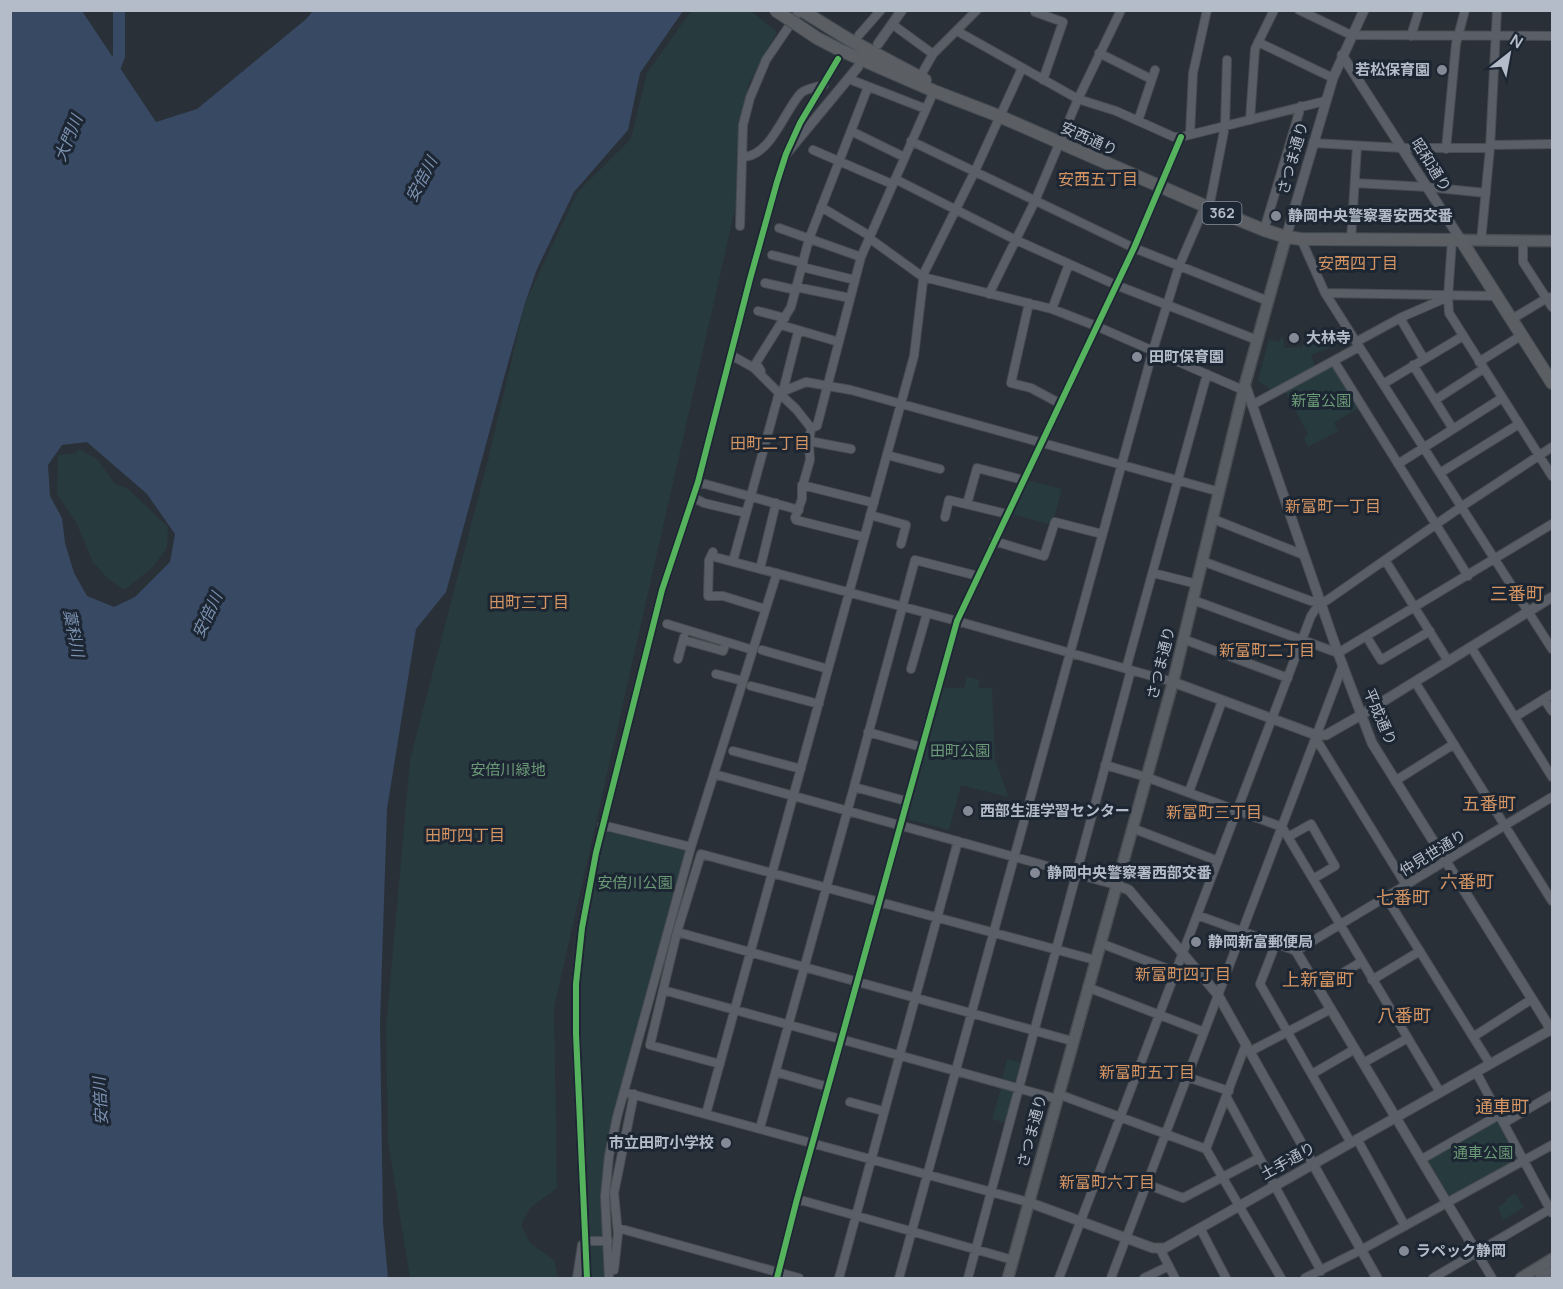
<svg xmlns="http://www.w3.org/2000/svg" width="1563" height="1289" font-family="Manrope,'Noto Sans JP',sans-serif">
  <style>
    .green { fill: #273a3e }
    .water { fill: #384963; fill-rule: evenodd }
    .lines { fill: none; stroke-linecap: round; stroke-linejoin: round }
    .river { stroke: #384963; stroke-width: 12 }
    .minor-casing { stroke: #484c53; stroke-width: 10 }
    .tertiary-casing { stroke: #484c53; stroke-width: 11 }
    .secondary-casing { stroke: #484c53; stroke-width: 13 }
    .trunk-casing { stroke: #474c53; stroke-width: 14 }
    .minor { stroke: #5a5e66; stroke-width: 8 }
    .tertiary { stroke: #5a5e66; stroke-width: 9 }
    .secondary { stroke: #595d64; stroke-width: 10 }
    .trunk { stroke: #5b5f64; stroke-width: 12 }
    .trunk-bridge-casing { stroke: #474c53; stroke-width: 14; stroke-linecap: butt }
    .trunk-bridge { stroke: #5b5f64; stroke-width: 12 }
    .cycleway-casing { stroke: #1d2633; stroke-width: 10 }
    .cycleway { stroke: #56b35d; stroke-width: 6 }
    .poi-dot { fill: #848b96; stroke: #1d2633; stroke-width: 2 }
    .labels { text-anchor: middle; stroke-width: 6; stroke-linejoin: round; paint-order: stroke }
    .shield { fill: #1d2633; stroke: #878f9c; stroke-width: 1.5 }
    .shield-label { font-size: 14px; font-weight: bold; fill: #b4bcc9 }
    .poi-label { font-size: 15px; font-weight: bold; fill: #b4bcc9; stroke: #1d2633; text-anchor: start }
    .street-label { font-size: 15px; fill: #b4bcc9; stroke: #1d2633 }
    .park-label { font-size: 15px; fill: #6b9a76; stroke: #1d2633 }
    .water-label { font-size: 16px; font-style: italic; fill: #7c92b1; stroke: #1d2633 }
    .neighbourhood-label { font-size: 16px; fill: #d59563; stroke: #1d2633 }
    .quarter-label { font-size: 18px; fill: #d59563; stroke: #1d2633 }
  </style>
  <rect width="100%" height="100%" fill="#2a3038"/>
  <!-- green -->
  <path class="green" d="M691 11H751L777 32 748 85 738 155 737 200 554 1008 557 1188 530 1208 521 1225 530 1243 554 1260 558 1278H410L388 1142 386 1029 410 760 489 456 525 303 577 193 631 139 647 73Z
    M1281 337H1283L1284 348 1303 347V344H1331V347L1311 355 1315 366 1272 390 1258 381 1269 339 1279 342Z
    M1330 366 1336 367 1360 407 1334 423 1338 431 1308 447 1304 438 1308 434 1285 391Z
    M79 449 97 459 115 484 127 488 168 527 167 548 152 568 124 590 107 578 93 562 75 520 57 494 58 455 76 453Z
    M1027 480 1062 489 1052 525 1011 514Z
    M967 677 980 680 978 688H992L995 759 1008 795V797L961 785 949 830 910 820 907 814 941 688H964Z
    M604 827 684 847 685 853 615 1114 605 1236V1278H590L579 1042 580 986 593 880Z
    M1007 1059 1022 1063 1017 1080 1012 1081 1002 1079Z
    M1002 1085 1012 1088 1014 1092 1005 1123 992 1119Z
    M1497 1120 1519 1159 1453 1195H1449L1427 1159Z
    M1515 1193 1524 1207 1503 1220 1498 1207 1507 1201 1506 1199Z"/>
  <!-- water -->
  <path class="water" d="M10 11H82L156 122 197 109 305 20 313 11H683L640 73 628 130 574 192 537 269 525 303 505 374 446 592 416 629 387 809 380 1023 383 1223 388 1278H11ZM87 442 147 494 175 534 170 562 135 597 114 607 87 596 74 573 65 543 62 518 50 496 48 465 62 445Z"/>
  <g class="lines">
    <!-- river -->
    <path class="river" d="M111 77 119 56V10"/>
    <!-- minor casing -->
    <g class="minor-casing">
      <path id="minor" d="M1299 10 1351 35 1552 36
        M1035 12 1063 22 1043 80
        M892 24 933 54
        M957 31 1078 99 1116 111 1174 137H1181L1325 101
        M859 35 881 10
        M1411 36 1419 10
        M1258 42 1333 78
        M1099 53 1151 79
        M920 77 933 54 977 10
        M849 79 926 109
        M1250 120 1255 49 1274 10
        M1138 121 1155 70
        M851 131 904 157
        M1190 134 1193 73 1207 10
        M911 141 1134 248 1268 301
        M1313 143 1403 148H1490
        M1491 145 1552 144
        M1446 149 1456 44 1465 10
        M813 150 892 184
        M742 157C771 157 784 111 801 93 807 88 817 87 824 85
        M895 179 1016 240 1116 285 1257 340
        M1355 183 1427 187 1486 193
        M821 207 870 236
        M1209 208 1225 126 1227 60
        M740 226 743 125 750 98 766 60 800 10
        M779 228 861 257
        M1264 230 1301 106
        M869 238 923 277 1052 309 1096 326 1243 390
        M1301 239 1325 293 1552 649
        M1351 240 1357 146
        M1452 240 1448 297 1449 313 1552 476
        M1481 241 1490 148 1497 10
        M1523 241V262L1552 307
        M772 255 803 263
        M802 267 855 280
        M765 283 796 290
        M796 287 850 298
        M1325 293 1497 296
        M989 294 1035 201 1078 99 1121 10
        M1029 303 1011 383 1031 388 1059 403
        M1052 309 1069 264
        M758 311 785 318
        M1400 318 1424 359
        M1512 319 1547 298 1552 297
        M781 325 839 342
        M1356 342 1402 317 1448 297
        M731 355 754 368 779 393 806 382 851 390 1220 492
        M1334 361 1468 576
        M1479 362 1522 335
        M1413 365 1453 429
        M761 371 756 363 791 307 809 239 868 87
        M1383 384 1463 336
        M783 391 798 332
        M1435 400 1483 369
        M1252 405 1359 347
        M811 428 817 426 861 257 934 91
        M809 441 851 449
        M887 455 940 469
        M1398 464 1502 398
        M1440 473 1519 424
        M698 482 799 510
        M802 485 874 503
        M694 498 704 503 746 513
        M967 504 977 468 1023 480
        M870 515 906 525 901 544
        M945 517 949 500 1007 514
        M1213 519 1304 555
        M994 541 1044 556 1055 522 1102 534
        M713 552 709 560 708 596H723L765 609
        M711 556 957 621 1173 682
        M1385 560 1448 661
        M733 561 779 393 796 409 811 428 809 444 810 460 802 488V499L795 518 796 520 864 537
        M1202 561 1311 601H1326L1461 507 1552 447
        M760 569 776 503
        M1153 573 1197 584
        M1193 600 1338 653 1552 524
        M667 624 753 650
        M1366 636 1381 660 1430 631
        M1183 639 1288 678
        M684 640 723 651 726 642
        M1471 647 1552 777
        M762 650 828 669
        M678 659 684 637
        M911 669 927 613
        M1126 669 1207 374
        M716 674 743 681
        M1415 682 1552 901
        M751 686 819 704
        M1544 699 1552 711
        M1515 717 1552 694
        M868 732 921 747
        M1316 735 1318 742 1406 885
        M733 751 801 769
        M1105 765 1146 777 1282 827 1440 1092
        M714 774 1116 885
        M1395 781 1454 744
        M1189 792 1222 701
        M906 801 854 787 915 560 978 576
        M602 825 691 847
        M1132 828 1218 861
        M1288 837 1311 824 1335 866 1313 879
        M1386 897 1490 1064
        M1197 915 1296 951 1552 797
        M677 932 1072 1041
        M1100 943 1176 972
        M1276 943 1260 984 1351 1143
        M1372 980 1420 951
        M1087 987 1204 1032
        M1318 988 1361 962
        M663 990 1057 1099
        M1473 1037 1532 999
        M1251 1051 1331 1009
        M1363 1063 1408 1038
        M720 1064 650 1045 677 932 701 854 1095 960
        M776 1072 828 1087
        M1476 1072 1552 1213
        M1312 1074 1355 1049
        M1187 1077 1229 1091
        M624 1092 1028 1202
        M1058 1094 1206 1149 1281 1278
        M1227 1098 1321 1271
        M850 1102 883 1111
        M706 1114 914 356 924 273 975 171 1022 68
        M1504 1123 1552 1095
        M760 1128 854 787
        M1357 1139 1405 1226
        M1206 1149 1246 1044
        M1422 1159 1499 1115
        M1146 1184 1183 1198 1259 1158
        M797 1199 1013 1260
        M618 1228 799 1278
        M1200 1228 1226 1278
        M1160 1249 1175 1278
        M1477 1253 1492 1278
        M614 1270 618 1234 614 1193 634 1094
        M577 1278 582 1245 588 1241H608
        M587 1278 576 1034V984L582 928 596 853 662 590 698 482 750 279 777 182 786 154 800 123 838 59
        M609 1278 605 1196 609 1156 617 1117 691 847 777 573
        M777 1278 797 1199 957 621 1134 248 1181 137
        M839 1278 958 841
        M899 1278 1153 350 1179 266 1205 206
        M968 1278 1131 670
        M1059 1278 1311 616 1321 601
        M1111 1278 1343 665
        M1144 1278 1169 1266
        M1305 1278 1361 1250 1552 1145
        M1433 1278 1552 1208"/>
    </g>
    <!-- tertiary casing -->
    <g class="tertiary-casing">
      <path id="tertiary" d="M878 44 902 10
        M1342 55 1461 240
        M786 154 858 67
        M1286 237 1333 78 1364 10
        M1245 384 1338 653 1372 743 1552 1031
        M1173 682 1316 735H1326L1361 715 1552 597
        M1116 885 1129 890 1218 995 1377 1278
        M1296 951 1477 1253
        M1028 1202 1153 1248H1165L1552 1029"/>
    </g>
    <!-- secondary casing -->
    <g class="secondary-casing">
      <path id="secondary" d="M1456 240 1552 241
        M1008 1278 1173 682 1245 384 1286 237 1293 238
        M1521 1278 1552 1259
        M1540 1278 1552 1271"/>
    </g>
    <!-- trunk casing -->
    <g class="trunk-casing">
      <path id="trunk" d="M801 10 848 39 925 80
        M840 50 934 91 999 116 1205 206 1264 230 1286 237 1301 239 1461 240 1552 383"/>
    </g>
    <!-- minor -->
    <use href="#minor" class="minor"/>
    <!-- tertiary -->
    <use href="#tertiary" class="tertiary"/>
    <!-- secondary -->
    <use href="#secondary" class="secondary"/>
    <!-- trunk -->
    <use href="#trunk" class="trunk"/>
    <!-- trunk-bridge casing -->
    <g class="trunk-bridge-casing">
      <path id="trunk-bridge" d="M775 10 817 38 840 50"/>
    </g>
    <!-- trunk-bridge -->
    <use href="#trunk-bridge" class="trunk-bridge"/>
    <!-- cycleway casing -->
    <g class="cycleway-casing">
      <path id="cycleway" d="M587 1278 576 1034V984L582 928 596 853 662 590 698 482 750 279 777 182 786 154 800 123 838 59
        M777 1278 797 1199 957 621 1134 248 1181 137"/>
    </g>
    <!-- cycleway -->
    <use href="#cycleway" class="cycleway"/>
  </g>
  <!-- markers -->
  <g class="poi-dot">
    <circle cx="1442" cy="70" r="6"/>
    <circle cx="1276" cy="216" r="6"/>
    <circle cx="1294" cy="338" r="6"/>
    <circle cx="1137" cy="357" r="6"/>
    <circle cx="968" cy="811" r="6"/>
    <circle cx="1035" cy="873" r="6"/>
    <circle cx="1196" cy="942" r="6"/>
    <circle cx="726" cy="1143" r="6"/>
    <circle cx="1404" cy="1251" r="6"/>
  </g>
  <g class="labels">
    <!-- shield labels -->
    <rect class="shield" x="1202.5" y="202" width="39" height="22" rx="4.5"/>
    <g class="shield-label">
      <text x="1222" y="218">362</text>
    </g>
    <!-- poi labels -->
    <g class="poi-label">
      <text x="1430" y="75" text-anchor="end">若松保育園</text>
      <text x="1288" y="221">静岡中央警察署安西交番</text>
      <text x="1306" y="343">大林寺</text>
      <text x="1149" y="362">田町保育園</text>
      <text x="980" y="816">西部生涯学習センター</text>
      <text x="1047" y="878">静岡中央警察署西部交番</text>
      <text x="1208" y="947">静岡新富郵便局</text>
      <text x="714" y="1148" text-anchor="end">市立田町小学校</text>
      <text x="1416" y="1256">ラペック静岡</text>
    </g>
    <!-- street labels -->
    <g class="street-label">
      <text transform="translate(1089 139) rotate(24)" y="5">安西通り</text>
      <text transform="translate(1293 158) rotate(-74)" y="5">さつま通り</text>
      <text transform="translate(1431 165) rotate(58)" y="5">昭和通り</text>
      <text transform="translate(1161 663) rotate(-76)" y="5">さつま通り</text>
      <text transform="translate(1380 717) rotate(67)" y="5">平成通り</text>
      <text transform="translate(1433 853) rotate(-31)" y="5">仲見世通り</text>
      <text transform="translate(1032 1131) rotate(-75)" y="5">さつま通り</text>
      <text transform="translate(1288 1161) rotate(-29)" y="5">土手通り</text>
    </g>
    <!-- park labels -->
    <g class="park-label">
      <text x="1321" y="406">新富公園</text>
      <text x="960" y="756">田町公園</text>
      <text x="508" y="775">安倍川緑地</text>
      <text x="635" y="888">安倍川公園</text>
      <text x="1483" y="1158">通車公園</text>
    </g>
    <!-- water labels -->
    <g class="water-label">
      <text transform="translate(68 138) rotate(-68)" y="6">大門川</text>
      <text transform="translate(421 179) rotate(-62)" y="6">安倍川</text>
      <text transform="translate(207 615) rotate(-65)" y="6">安倍川</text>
      <text transform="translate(74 633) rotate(79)" y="6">藁科川</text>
      <text transform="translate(100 1101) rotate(-93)" y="6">安倍川</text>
    </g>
    <!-- neighbourhood labels -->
    <g class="neighbourhood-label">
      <text x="1098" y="185">安西五丁目</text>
      <text x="1358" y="269">安西四丁目</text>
      <text x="770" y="449">田町二丁目</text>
      <text x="1333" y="512">新富町一丁目</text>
      <text x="529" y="608">田町三丁目</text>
      <text x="1267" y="656">新富町二丁目</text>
      <text x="1214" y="818">新富町三丁目</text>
      <text x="465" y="841">田町四丁目</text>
      <text x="1183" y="980">新富町四丁目</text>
      <text x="1147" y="1078">新富町五丁目</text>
      <text x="1107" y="1188">新富町六丁目</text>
    </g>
    <!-- quarter labels -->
    <g class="quarter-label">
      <text x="1517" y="600">三番町</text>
      <text x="1489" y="810">五番町</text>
      <text x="1467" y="888">六番町</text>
      <text x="1403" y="904">七番町</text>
      <text x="1318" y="986">上新富町</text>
      <text x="1404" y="1022">八番町</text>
      <text x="1502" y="1113">通車町</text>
    </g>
  </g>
  <!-- border -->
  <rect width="1563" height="1289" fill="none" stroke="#b4bcc9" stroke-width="24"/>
  <!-- north arrow -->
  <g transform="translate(1509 54) rotate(31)" stroke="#1d2633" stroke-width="4.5" paint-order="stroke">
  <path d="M0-4.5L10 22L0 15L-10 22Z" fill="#b4bcc9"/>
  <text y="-9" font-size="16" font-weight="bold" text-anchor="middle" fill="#b4bcc9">N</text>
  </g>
</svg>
